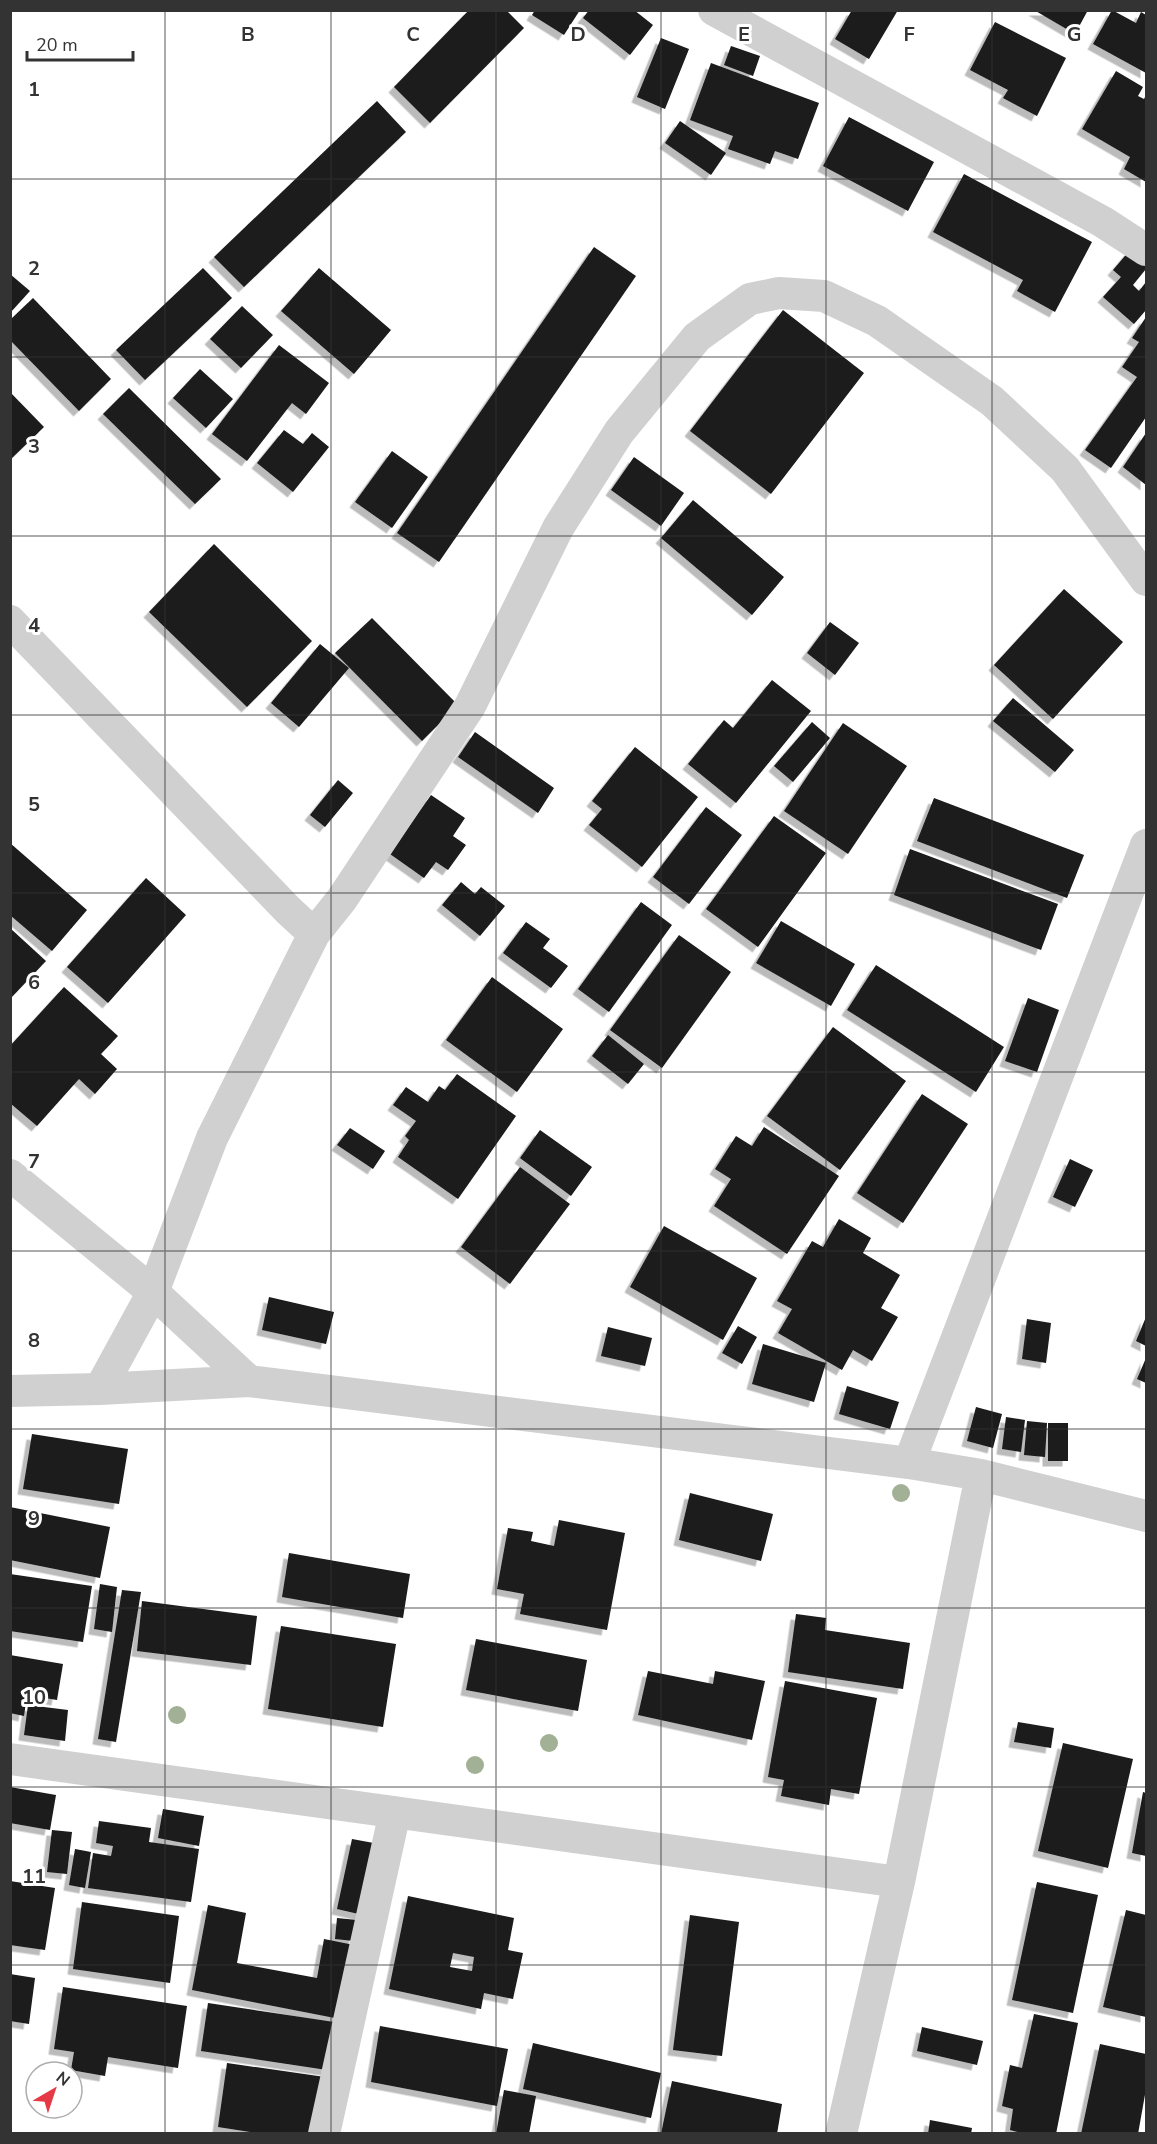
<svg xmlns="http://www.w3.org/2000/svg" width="1157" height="2144" font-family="'Nunito Sans',sans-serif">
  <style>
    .building { fill: #1a1a1a; fill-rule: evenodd; filter: url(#shadow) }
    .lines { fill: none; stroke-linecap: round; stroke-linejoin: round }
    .street { stroke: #d0d0d0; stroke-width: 32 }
    .tree { fill: #a2b095 }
    .grid { fill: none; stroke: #333; stroke-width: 1.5; stroke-opacity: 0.55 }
    .grid-label { font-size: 20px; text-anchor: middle; font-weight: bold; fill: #333; stroke: #fff; stroke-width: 6; stroke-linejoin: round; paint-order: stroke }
  </style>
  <defs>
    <filter id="shadow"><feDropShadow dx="-5.5" dy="5.5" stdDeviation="0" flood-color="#0004"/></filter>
  </defs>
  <rect width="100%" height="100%" fill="#fff"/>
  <!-- building -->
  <path class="building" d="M469 10H506L524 28 430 123 394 87Z
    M535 10H580L564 35 532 15Z
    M589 10H634L653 25 630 55 583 18Z
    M852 10H898L869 59 835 39Z
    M1034 10H1088L1075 34Z
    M1112 10 1136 23 1141 12 1146 15V73L1093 44Z
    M995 22 1066 58 1037 116 1003 98 1008 90 970 70Z
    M661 38 689 49 665 109 637 97Z
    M731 46 760 56 753 76 724 65Z
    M711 63 819 103 798 159 775 151 770 164 728 149 733 136 690 120Z
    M1116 71 1143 87 1138 96 1144 99 1146 95V182L1124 169 1130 157 1082 129Z
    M377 101 406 132 244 287 214 257Z
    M849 117 934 162 908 211 823 166Z
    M680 121 726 153 711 175 665 143Z
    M964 174 1092 242 1055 312 1017 291 1023 280 933 232Z
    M594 247 636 276 439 562 397 533Z
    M1130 250 1146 264V269L1133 285 1139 291 1146 282V310L1134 324 1103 297 1121 277 1113 270Z
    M203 268 232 298 145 380 116 350Z
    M319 268 391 330 354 374 281 311Z
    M10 274 30 291 10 313Z
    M33 298 111 379 79 411 10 340V320Z
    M242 306 273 335 241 368 210 339Z
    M783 310 864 373 771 494 690 431Z
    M1146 317V417L1111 468 1085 450 1137 377 1122 367 1139 342 1132 338Z
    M279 345 329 383 306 414 292 403 247 461 212 434Z
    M200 369 233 399 206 428 173 398Z
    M129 388 221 479 195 504 103 414Z
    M10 392 44 427 10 460Z
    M284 430 303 444 312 433 329 447 293 492 257 463Z
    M1146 433V485L1123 467Z
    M392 451 428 477 392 528 355 502Z
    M634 457 684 493 661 526 611 490Z
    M693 500 784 577 752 615 661 538Z
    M214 544 312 641 247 707 149 612Z
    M1064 589 1123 642 1053 719 994 665Z
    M372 618 458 705 422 741 335 653Z
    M830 622 859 643 835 675 807 653Z
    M320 644 349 668 299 727 271 703Z
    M772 680 811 711 736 803 688 764 724 720 733 728Z
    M1013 698 1074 750 1055 772 993 721Z
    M812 722 830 738 793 782 774 766Z
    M843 723 907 766 848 854 784 811Z
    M475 732 554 788 538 813 458 757Z
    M635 747 698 797 642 867 589 825 602 809 592 801Z
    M338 780 353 793 325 827 310 815Z
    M431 795 465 818 453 836 466 845 448 870 436 862 424 878 390 854Z
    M934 798 1084 855 1067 898 917 841Z
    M706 807 742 835 689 904 653 877Z
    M774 816 826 853 758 947 706 909Z
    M10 843 87 910 52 951 10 915Z
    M910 849 1058 904 1041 950 894 895Z
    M146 878 186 915 108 1003 67 967Z
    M461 882 475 894 481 887 505 906 480 936 442 905Z
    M641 902 672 925 609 1012 578 989Z
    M781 921 855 964 831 1006 756 963Z
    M526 922 550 939 543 948 568 966 551 988 503 953Z
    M10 928 46 961 10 999Z
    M679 935 731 972 662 1068 610 1030Z
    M876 965 1004 1047 976 1092 847 1010Z
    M492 977 563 1029 517 1092 446 1040Z
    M64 987 118 1036 101 1054 117 1069 95 1094 79 1079 37 1126 10 1103V1046Z
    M1028 998 1059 1010 1037 1072 1005 1061Z
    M833 1027 906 1081 840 1170 767 1116Z
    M608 1035 644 1064 628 1084 592 1056Z
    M457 1074 516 1116 458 1199 398 1157 409 1140 405 1136 416 1121 393 1105 406 1087 428 1102 439 1086 445 1090Z
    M922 1094 968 1124 903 1223 857 1193Z
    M764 1127 839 1176 787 1254 714 1206 731 1179 715 1169 736 1136 752 1146Z
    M350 1128 385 1151 373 1169 337 1145Z
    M540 1130 592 1167 571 1196 520 1158Z
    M1070 1159 1093 1170 1075 1207 1053 1197Z
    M520 1167 570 1204 510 1284 461 1247Z
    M839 1219 871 1238 863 1253 900 1275 881 1308 898 1317 872 1361 853 1350 842 1370 778 1333 792 1309 777 1301 812 1241 823 1247Z
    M664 1226 757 1278 723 1340 630 1287Z
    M269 1297 334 1312 326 1344 262 1330Z
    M1146 1317V1346L1136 1341Z
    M1027 1319 1051 1323 1046 1363 1022 1359Z
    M738 1326 757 1337 742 1364 722 1353Z
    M608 1327 652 1338 645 1366 601 1356Z
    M763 1344 826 1363 814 1402 752 1384Z
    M1146 1358V1383L1137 1379Z
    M847 1386 899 1402 890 1429 839 1414Z
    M976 1407 1002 1414 993 1448 967 1441Z
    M1006 1417 1025 1420 1021 1452 1002 1449Z
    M1027 1421 1047 1423 1045 1457 1024 1455Z
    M1048 1423H1068V1461H1048Z
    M32 1434 128 1449 119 1504 23 1489Z
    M690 1493 773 1514 761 1561 679 1540Z
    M10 1507 110 1527 100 1578 10 1560Z
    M559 1520 625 1533 607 1630 520 1614 524 1594 497 1589 508 1528 533 1532 531 1541 554 1546Z
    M289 1553 410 1574 403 1618 282 1597Z
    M10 1574 92 1586 83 1642 10 1631Z
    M100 1584 117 1587 112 1632 94 1629Z
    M122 1590 141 1592 116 1742 98 1739Z
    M142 1601 257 1616 251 1665 137 1651Z
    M796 1614 826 1618 825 1630 910 1643 903 1689 788 1672Z
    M281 1626 396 1644 383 1727 268 1709Z
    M476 1639 587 1660 578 1711 466 1690Z
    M10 1655 63 1664 57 1700 27 1695 24 1716 10 1713Z
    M648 1671 713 1684 715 1671 765 1681 752 1740 638 1715Z
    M785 1681 877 1698 859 1794 831 1789 829 1805 781 1796 784 1780 768 1777Z
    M28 1705 68 1710 65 1741 24 1735Z
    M1018 1722 1054 1728 1051 1748 1014 1742Z
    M1063 1743 1133 1759 1108 1868 1038 1851Z
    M10 1787 56 1795 50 1830 10 1823Z
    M1143 1792 1146 1793V1856L1132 1853Z
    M163 1809 204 1816 199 1846 158 1838Z
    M99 1821 151 1828 149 1842 199 1849 191 1902 88 1888 93 1853 111 1856 113 1846 96 1843Z
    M52 1830 72 1832 67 1874 47 1872Z
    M352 1839 379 1844 363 1915 337 1909Z
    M75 1849 91 1852 85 1888 69 1885Z
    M10 1881 55 1888 45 1950 10 1945Z
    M1037 1882 1098 1895 1073 2013 1012 2000Z
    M408 1896 514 1918 508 1950 523 1953 513 1999 484 1993 481 2009 389 1989ZM453 1953 474 1957 472 1971 450 1967Z
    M82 1902 179 1916 170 1983 73 1969Z
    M208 1905 246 1913 237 1963 317 1978 324 1939 354 1945 340 2019 192 1990Z
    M1126 1910 1146 1915V2017L1103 2007Z
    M690 1915 739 1922 722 2056 673 2050Z
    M337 1918 357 1920 354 1941 335 1939Z
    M10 1974 35 1978 29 2024 10 2021Z
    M63 1987 187 2006 178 2068 108 2057 105 2076 71 2070 74 2052 54 2049Z
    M208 2003 334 2022 327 2070 201 2051Z
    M1034 2014 1078 2023 1056 2134H1025L1010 2130 1013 2109 1002 2106 1010 2065 1022 2068Z
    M380 2026 508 2049 497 2106 371 2082Z
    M922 2027 983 2041 977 2065 917 2051Z
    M533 2043 661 2073 651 2118 523 2089Z
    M1100 2044 1146 2054V2089L1138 2134H1081Z
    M227 2063 325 2077 318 2134H263L218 2127Z
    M672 2081 782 2104 777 2134H661Z
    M504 2090 536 2096 529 2134H496Z
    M930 2120 972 2128 971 2134H928Z"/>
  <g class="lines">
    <!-- street -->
    <path class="street" d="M714 10 1103 222 1146 250
      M10 621 288 910 314 934
      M10 1175 153 1292 249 1381
      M100 1389 153 1292 212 1138 314 934 342 899 470 706 558 528 619 432 697 337 750 299 779 293 824 296 877 321 992 401 1065 469 1146 580
      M10 1391 100 1389 249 1381 909 1463 981 1475 1146 1516
      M909 1463 1146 845
      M10 1759 899 1882
      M324 2134 395 1812
      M841 2134 899 1882 981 1475"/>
  </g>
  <!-- trees -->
  <g class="tree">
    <circle cx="901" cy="1493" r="9"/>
    <circle cx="177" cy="1715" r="9"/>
    <circle cx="549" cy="1743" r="9"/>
    <circle cx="475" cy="1765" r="9"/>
  </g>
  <!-- grid -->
  <path class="grid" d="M165 10V2134M331 10V2134M496 10V2134M661 10V2134M826 10V2134M992 10V2134M10 179H1146M10 357H1146M10 536H1146M10 715H1146M10 893H1146M10 1072H1146M10 1251H1146M10 1429H1146M10 1608H1146M10 1787H1146M10 1965H1146"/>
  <g class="grid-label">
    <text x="248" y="41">B</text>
    <text x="413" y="41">C</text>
    <text x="578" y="41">D</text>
    <text x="744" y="41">E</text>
    <text x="909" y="41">F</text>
    <text x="1074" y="41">G</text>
    <text x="34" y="96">1</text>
    <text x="34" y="275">2</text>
    <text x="34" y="453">3</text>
    <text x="34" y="632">4</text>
    <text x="34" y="811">5</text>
    <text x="34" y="989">6</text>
    <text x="34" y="1168">7</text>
    <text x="34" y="1347">8</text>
    <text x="34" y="1525">9</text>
    <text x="34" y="1704">10</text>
    <text x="34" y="1883">11</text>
  </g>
  <!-- border -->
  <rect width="1157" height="2144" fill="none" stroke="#333333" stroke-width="24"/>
  <!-- north arrow -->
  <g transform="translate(54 2090) rotate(39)"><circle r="28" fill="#ffffff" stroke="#adadad" stroke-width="1.5"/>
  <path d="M0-4.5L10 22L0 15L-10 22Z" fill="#e63946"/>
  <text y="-9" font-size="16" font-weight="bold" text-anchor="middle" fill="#333333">N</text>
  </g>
  <!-- scale -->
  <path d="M27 51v9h106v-9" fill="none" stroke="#333333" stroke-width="3"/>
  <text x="36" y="51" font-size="18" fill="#333333" stroke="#ffffff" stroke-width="4.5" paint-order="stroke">20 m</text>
</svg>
